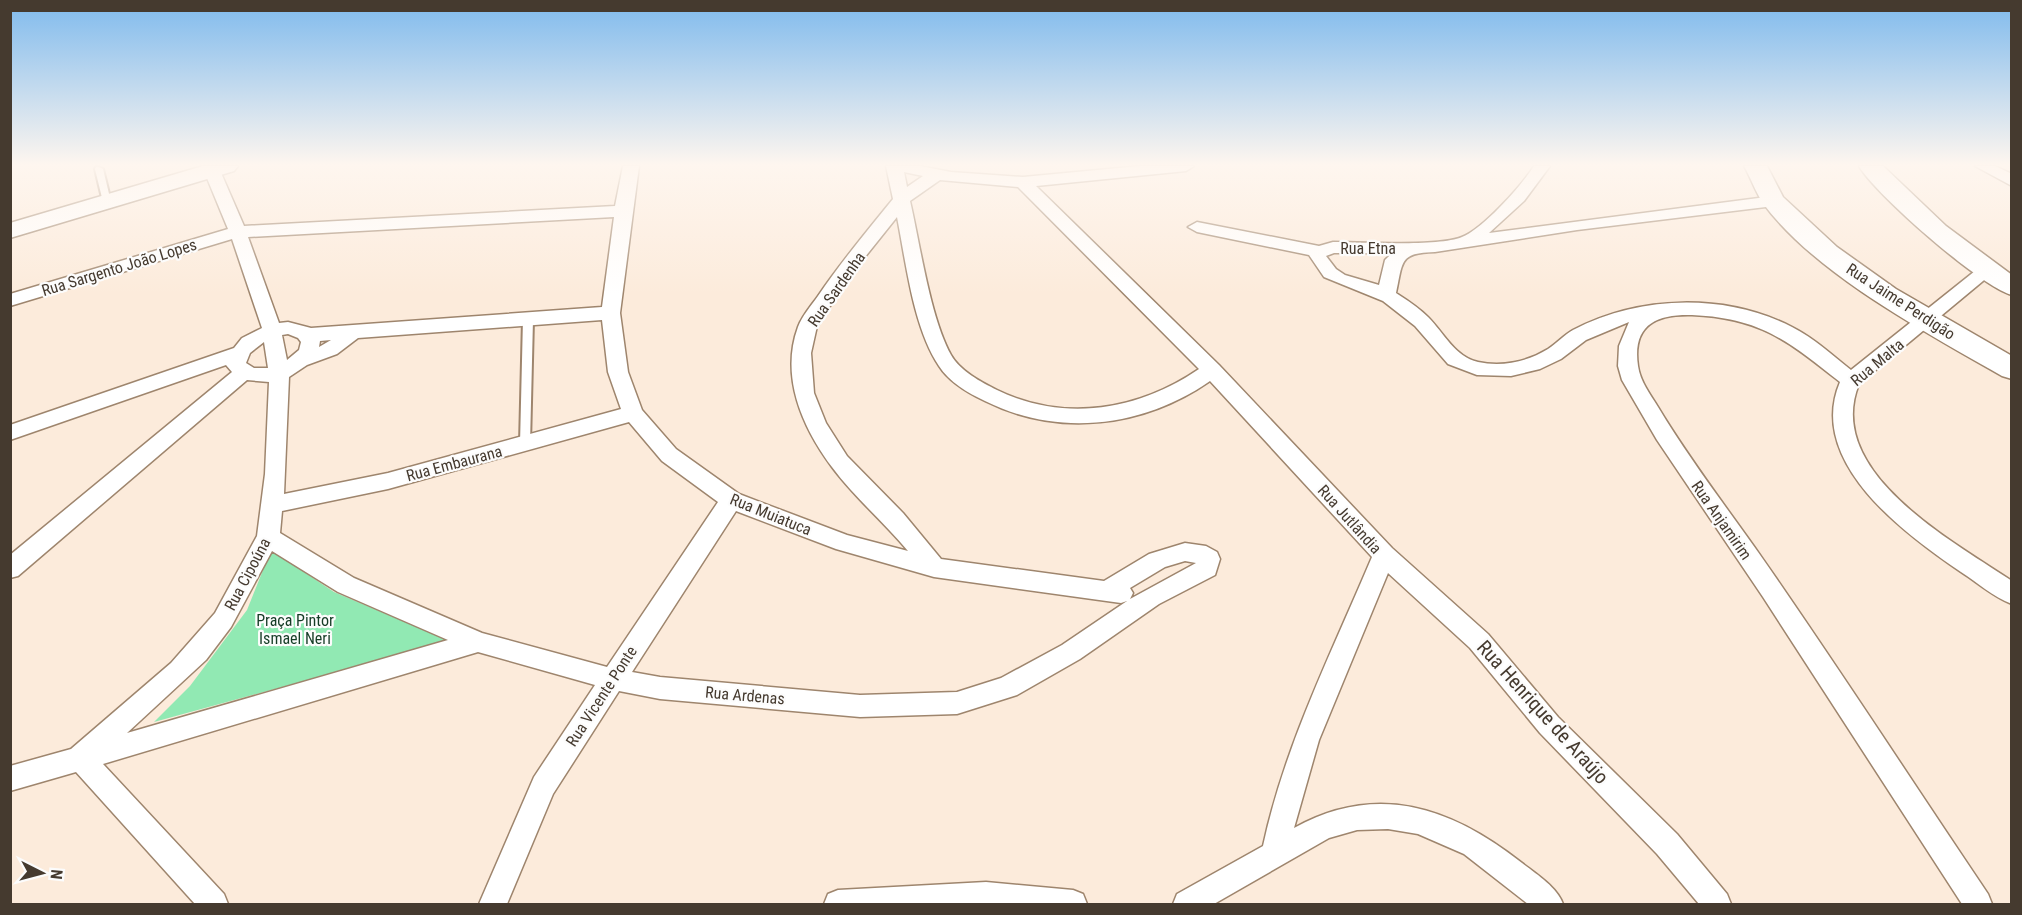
<svg xmlns="http://www.w3.org/2000/svg" width="2022" height="915" font-family="'Roboto Condensed',sans-serif">
  <style>
    .green { fill: #91e9b3 }
    .lines { fill: none; stroke-linecap: round; stroke-linejoin: round }
    .lane-casing { stroke: #9e856d; stroke-width: 4 }
    .street-casing { stroke: #9e856d; stroke-width: 3 }
    .secondary-casing { stroke: #9e856d; stroke-width: 3 }
    .lane { fill: #fff; fill-rule: evenodd }
    .street { fill: #fff; fill-rule: evenodd }
    .secondary { fill: #fff; fill-rule: evenodd }
    .labels { text-anchor: middle; stroke-width: 4.5; stroke-linejoin: round; paint-order: stroke }
    .street-label { font-size: 16px; fill: #453a2f; stroke: #fcfcfc }
    .park-label { font-size: 16px; fill: #153c26; stroke: #fcfcfc }
    .near-street-label { font-size: 20px; fill: #453a2f; stroke: #fcfcfc }
  </style>
  <rect width="100%" height="100%" fill="#fcebdb"/>
  <!-- green -->
  <path class="green" d="M271 550 334 592 450 641 154 722 190 686 247 610Z"/>
  <g class="lines">
    <!-- lane casing -->
    <g class="lane-casing">
      <path id="lane" d="M96 167H99L103 169 111 202 110 204H104L103 202 95 169Z
        M528 316 533 319 530 444 525 448 520 444 523 319Z"/>
    </g>
    <!-- street casing -->
    <g class="street-casing">
      <path id="street" d="M202 166H218L244 226 615 206 623 166H639L620 313 628 372 642 410 676 449 739 494 847 535 908 551C884 522 854 497 832 467 802 427 780 376 798 327 802 316 811 306 818 296 841 262 867 231 893 199L886 166H920L951 172 1023 177 1140 166H1194L1186 171 1036 186 1219 365 1392 548 1488 634 1558 717 1677 834 1727 894 1731 904H1699L1657 854 1540 733 1470 648 1388 573 1319 740 1294 828C1377 782 1451 807 1522 863 1536 874 1557 887 1563 904H1528L1464 854 1418 834 1388 829 1357 830 1329 838 1214 904H1173L1177 894 1263 846C1285 744 1332 652 1372 557L1210 381C1144 427 1059 438 985 401 968 393 949 382 939 366 913 327 906 262 897 217L849 277 817 326 811 353 814 393 826 423 847 456 903 513 941 559 1104 581 1149 554 1185 543 1206 546 1217 552 1220 559 1215 575 1159 604 1080 659 1017 695 957 714 860 717 660 699 619 691 553 794 507 904H479L534 777 595 685 478 652 103 764 224 894 228 904H195L76 772 10 791V766L71 749 171 663 215 613 257 536 265 474 269 382 247 380 18 576 10 578V555L232 372 226 365 10 440V425L234 348 242 338 262 328 232 239 10 306V294L228 229ZM904 172 923 176 907 187ZM940 180 1018 187 1199 369C1139 410 1065 423 997 390 981 382 960 371 951 355 930 317 920 244 910 201ZM614 217 602 307 311 328 288 322 279 323 248 237ZM602 320 608 372 621 409 388 473 284 494 289 377 307 365 337 354 358 338ZM288 334 298 338 301 342 299 350 287 360 282 335ZM331 340 319 347 320 341ZM264 342 268 368H254L246 363 250 353ZM629 422 662 461 718 502 607 667 482 633 354 578 280 533 282 511 388 489ZM736 511 836 549 934 577 1121 603 1127 601 1062 645 1001 678 957 692 860 695 660 677 632 672ZM272 551 338 592 448 640 127 733 206 660 231 627ZM1185 561 1196 563 1130 599 1133 593 1130 588 1165 567Z
        M1534 166H1550L1524 201 1489 233 1774 196 1782 201 1774 206 1577 230 1435 252C1399 253 1403 261 1396 293 1407 300 1419 308 1428 317 1444 333 1455 357 1478 362 1502 367 1527 362 1548 349 1557 343 1564 335 1573 330 1640 295 1725 293 1792 327 1814 338 1832 355 1851 370L1980 267 1986 265 1995 271 1859 384C1823 472 1954 542 2012 581V604C1993 597 1977 582 1961 572 1905 534 1806 462 1840 382 1788 341 1761 318 1692 315 1656 314 1632 325 1638 366 1640 381 1650 394 1658 407 1688 457 1724 504 1758 552 1837 665 1911 780 1988 894L1992 904H1962L1763 597 1657 440 1622 380 1618 366 1619 346 1629 322 1586 340 1561 359 1540 369 1511 376 1477 375 1448 364 1415 326 1383 301 1324 277 1309 255 1197 232 1188 227 1197 222 1319 246 1333 242C1362 242 1438 247 1462 237 1483 229 1522 185 1534 166ZM1334 253H1392L1385 260 1379 285 1345 275 1336 269 1326 256Z
        M1975 166H1995L2012 174V186Z
        M986 882 1073 890 1083 894 1087 904H824L828 894 838 890Z"/>
    </g>
    <!-- secondary casing -->
    <g class="secondary-casing">
      <path id="secondary" d="M203 166H238L234 171 10 238V223Z
        M1744 166H1767L1783 197 1837 247 1896 289 2012 356V379L2002 376C1927 333 1814 273 1763 203 1755 191 1751 178 1744 166Z
        M1859 166H1883L1946 226 2012 275V295C1981 287 1874 193 1859 166Z"/>
    </g>
    <!-- lane -->
    <use href="#lane" class="lane"/>
    <!-- street -->
    <use href="#street" class="street"/>
    <!-- secondary -->
    <use href="#secondary" class="secondary"/>
  </g>
  <!-- sky -->
  <linearGradient id="sky" x2="0" y2="1"><stop stop-color="#7fbaed"/><stop offset="0.56" stop-color="#fef6ef"/><stop offset="1" stop-color="#fef6ef" stop-opacity="0"/></linearGradient>
  <rect width="2022" height="294" fill="url(#sky)"/>
  <g class="labels">
    <!-- street labels -->
    <g class="street-label">
      <text x="1368" y="254">Rua Etna</text>
      <text transform="translate(119 267) rotate(-17)" y="6">Rua Sargento João Lopes</text>
      <text transform="translate(836 289) rotate(-55)" y="6">Rua Sardenha</text>
      <text transform="translate(1901 301) rotate(33)" y="6">Rua Jaime Perdigão</text>
      <text transform="translate(1877 362) rotate(-40)" y="6">Rua Malta</text>
      <text transform="translate(454 463) rotate(-15)" y="6">Rua Embaurana</text>
      <text transform="translate(771 514) rotate(22)" y="6">Rua Muiatuca</text>
      <text transform="translate(1350 519) rotate(48)" y="6">Rua Jutlândia</text>
      <text transform="translate(1722 520) rotate(55)" y="6">Rua Anjamirim</text>
      <text transform="translate(247 574) rotate(-62)" y="6">Rua Cipoúna</text>
      <text transform="translate(745 695) rotate(5)" y="6">Rua Ardenas</text>
      <text transform="translate(601 696) rotate(-57)" y="6">Rua Vicente Ponte</text>
    </g>
    <!-- park labels -->
    <g class="park-label">
      <text x="295" y="626">Praça Pintor<tspan x="295" dy="18">Ismael Neri</tspan></text>
    </g>
    <!-- near-street labels -->
    <g class="near-street-label">
      <text transform="translate(1543 712) rotate(48)" y="7">Rua Henrique de Araújo</text>
    </g>
  </g>
  <!-- border -->
  <rect width="2022" height="915" fill="none" stroke="#453a2f" stroke-width="24"/>
  <!-- north arrow -->
  <g transform="translate(42 873) rotate(96)" stroke="#fcfcfc" stroke-width="4.5" paint-order="stroke">
  <path d="M0-4.5L10 22L0 15L-10 22Z" fill="#453a2f"/>
  <text y="-9" font-size="16" font-weight="bold" text-anchor="middle" fill="#453a2f">N</text>
  </g>
</svg>
